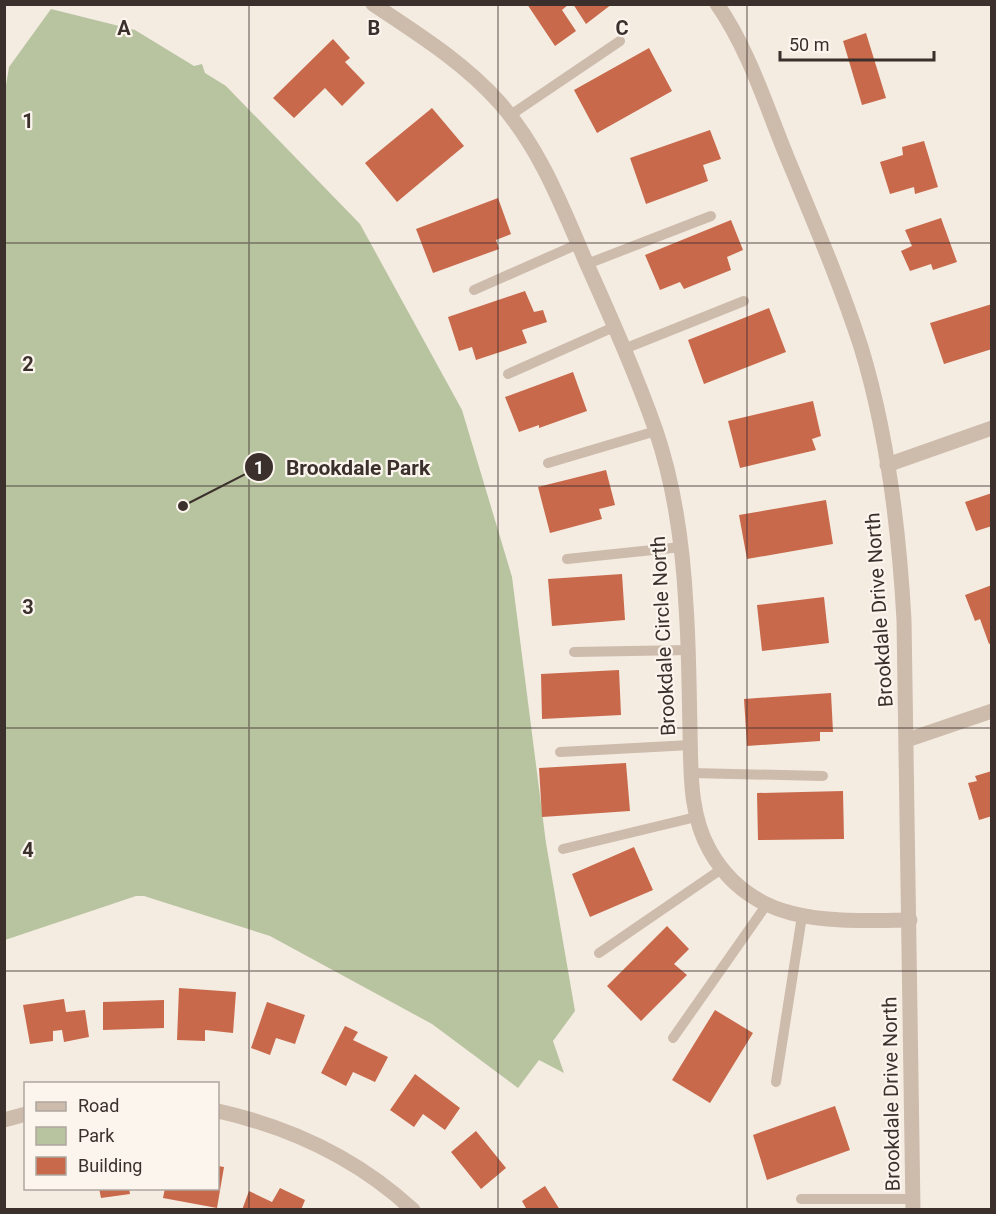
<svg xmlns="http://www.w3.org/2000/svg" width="996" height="1214" font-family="Roboto,sans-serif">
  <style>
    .green { fill: #b8c4a0 }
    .building { fill: #c8694b }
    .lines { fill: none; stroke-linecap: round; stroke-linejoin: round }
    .service { stroke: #cdbbac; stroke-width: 10 }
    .minor { stroke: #cdbbac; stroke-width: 15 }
    .tertiary { stroke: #cdbbac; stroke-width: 15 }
    .grid { fill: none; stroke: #3b302b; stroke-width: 1.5; stroke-opacity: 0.55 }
    .labels { text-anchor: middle; stroke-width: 4.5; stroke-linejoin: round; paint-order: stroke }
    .street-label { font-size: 20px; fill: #3b302b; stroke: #fbf5ee }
    .grid-label { font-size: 20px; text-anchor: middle; font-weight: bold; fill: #3b302b; stroke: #fbf5ee; stroke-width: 4.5; stroke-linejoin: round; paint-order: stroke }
    .leader { fill: none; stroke: #3b302b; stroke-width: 2 }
    .callout-dot { fill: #3b302b; stroke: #fbf5ee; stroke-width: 2 }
    .mark-label { font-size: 18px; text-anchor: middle; font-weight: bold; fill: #fff }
    .callout-label { font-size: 21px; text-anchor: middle; font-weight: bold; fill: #3b302b; stroke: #fbf5ee; stroke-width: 4.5; stroke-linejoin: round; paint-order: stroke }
  </style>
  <rect width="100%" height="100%" fill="#f4ebe1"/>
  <!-- green -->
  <path class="green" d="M51 9 135 30 194 66 202 64 205 73 226 86 360 224 462 410 512 577 546 843 575 1011 553 1041 564 1073 539 1060 518 1088 432 1024 270 936 144 896H136L5 940 4 97 9 67Z"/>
  <!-- building -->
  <path class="building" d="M527 4H569L562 10 576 31 555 46Z
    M573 4H612L586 24Z
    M866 33 886 98 862 105 843 41Z
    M333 39 350 58 345 62 365 83 342 106 325 88 294 118 273 98Z
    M649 48 672 91 597 133 574 90Z
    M432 108 464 146 397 202 365 163Z
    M710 130 721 159 703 165 708 181 646 204 630 158Z
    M924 141 938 187 915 194 914 187 890 194 880 162 903 155 902 147Z
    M498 198 511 234 496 240 499 249 433 273 416 229Z
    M941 218 957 262 933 270 931 264 910 271 901 251 912 246 905 230Z
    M731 220 743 250 727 257 731 270 684 289 680 282 660 290 645 255Z
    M525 291 534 312 543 310 547 322 522 330 527 343 476 360 472 347 459 351 448 317Z
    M992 304V349L944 364 930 323Z
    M769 308 786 352 704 384 688 340Z
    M573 372 587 411 539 428V425L519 432 505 397Z
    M813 401 821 436 812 439 816 450 740 468 728 421Z
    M606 470 615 505 599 509 602 519 550 533 538 487Z
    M992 493V526L976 531 965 502Z
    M826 500 833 544 747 559 739 515Z
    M622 574 625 620 552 626 548 579Z
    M992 585V643L989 644 980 619 975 621 965 595Z
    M824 597 829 643 762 651 757 605Z
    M619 670 621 715 542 719 541 674Z
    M831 693 833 732H820V741L747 746 744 699Z
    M626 763 630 811 542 817 539 768Z
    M992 771V816L979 820 968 783 977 781 975 776Z
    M843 791 844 839 758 840 757 793Z
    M634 847 653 890 590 917 572 874Z
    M667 926 689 949 674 964 687 975 641 1021 607 986Z
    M179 988 236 992 233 1033 205 1030V1041L177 1040Z
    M64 999 66 1012 85 1010 89 1037 64 1042 62 1030 53 1031V1041L30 1044 23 1005Z
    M164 1000V1028L103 1030V1002Z
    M267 1002 305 1015 295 1044 276 1038 270 1055 251 1048Z
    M715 1010 753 1033 710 1103 672 1080Z
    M345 1026 358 1032 353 1040 388 1057 375 1082 353 1072 346 1086 321 1073Z
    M415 1074 460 1108 445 1130 423 1114 414 1127 390 1110Z
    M835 1106 850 1150 767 1180 753 1135Z
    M476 1131 506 1168 481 1189 451 1152Z
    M218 1166 224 1167 217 1208 163 1198 165 1188H218Z
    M545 1186 560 1210H527L522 1201Z
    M99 1188H129L130 1194 101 1198Z
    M280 1188 305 1200 301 1210H242L249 1191 272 1202Z"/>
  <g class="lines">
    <!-- service -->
    <path class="service" d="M509 116 620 41
      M587 264 711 216
      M474 290 578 244
      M624 349 744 301
      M508 374 614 327
      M548 463 656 431
      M567 559 681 547
      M574 652 688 650
      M560 752 691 745
      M691 773 823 776
      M563 849 696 817
      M599 953 723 868
      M673 1038 767 904
      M776 1082 802 916
      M801 1199H913"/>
    <!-- minor -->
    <path class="minor" d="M373 4C418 34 463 62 499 102 540 148 562 206 586 262 611 318 636 374 656 431 675 487 683 548 686 606 689 647 689 688 690 730 691 771 689 814 710 851 754 928 834 921 910 920
      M887 465 992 428
      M907 740 992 711
      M218 1111C289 1127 358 1159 413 1210
      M4 1120 26 1114"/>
    <!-- tertiary -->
    <path class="tertiary" d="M717 4C749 50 766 106 787 157 813 220 840 282 861 347 888 435 899 529 904 620L913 1210"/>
  </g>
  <!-- grid -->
  <path class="grid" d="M249 4V1210M498 4V1210M747 4V1210M4 243H992M4 486H992M4 728H992M4 971H992"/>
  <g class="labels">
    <!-- street labels -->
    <g class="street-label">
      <text transform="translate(879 610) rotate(-94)" y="7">Brookdale Drive North</text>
      <text transform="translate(663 636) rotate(-93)" y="7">Brookdale Circle North</text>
      <text transform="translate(891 1094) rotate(-91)" y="7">Brookdale Drive North</text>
    </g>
  </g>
  <g class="grid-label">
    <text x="124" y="35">A</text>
    <text x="374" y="35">B</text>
    <text x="622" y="35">C</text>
    <text x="28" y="128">1</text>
    <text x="28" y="371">2</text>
    <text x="28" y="614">3</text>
    <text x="28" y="857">4</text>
  </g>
  <!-- callouts -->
  <path class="leader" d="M183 506L259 467"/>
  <g class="callout-dot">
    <circle cx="183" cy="506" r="6"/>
    <circle cx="259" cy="467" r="15"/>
  </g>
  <g class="mark-label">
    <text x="259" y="474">1</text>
  </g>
  <g class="callout-label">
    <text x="358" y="475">Brookdale Park</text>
  </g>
  <!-- border -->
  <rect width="996" height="1214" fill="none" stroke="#3b302b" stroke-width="12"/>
  <!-- legend -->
  <rect x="24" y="1082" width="195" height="108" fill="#fbf5ee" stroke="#aea6a0" stroke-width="1.5"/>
  <rect x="36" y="1102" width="30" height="9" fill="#cdbbac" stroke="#aea6a0" stroke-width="1.5"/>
  <text x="78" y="1112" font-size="18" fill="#3b302b">Road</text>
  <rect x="36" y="1127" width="30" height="18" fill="#b8c4a0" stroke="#aea6a0" stroke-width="1.5"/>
  <text x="78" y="1142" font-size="18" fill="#3b302b">Park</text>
  <rect x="36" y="1157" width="30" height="18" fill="#c8694b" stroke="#aea6a0" stroke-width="1.5"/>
  <text x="78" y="1172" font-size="18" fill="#3b302b">Building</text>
  <!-- scale -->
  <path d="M780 51v9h154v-9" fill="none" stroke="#3b302b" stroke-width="3"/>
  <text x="789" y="51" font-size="18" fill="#3b302b" stroke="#fbf5ee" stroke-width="4.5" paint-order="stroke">50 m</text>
</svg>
